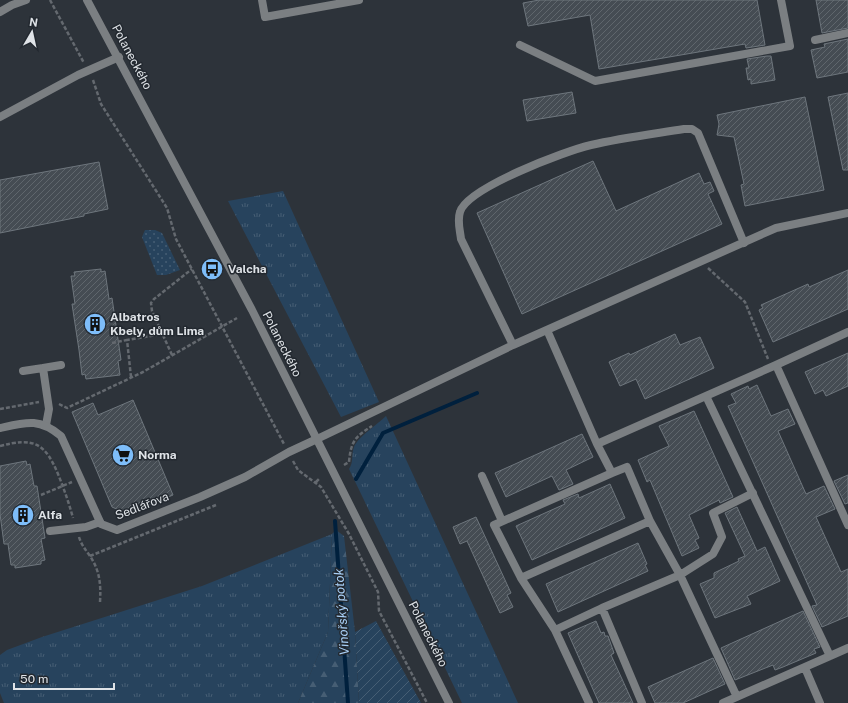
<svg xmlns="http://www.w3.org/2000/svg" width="848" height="703" font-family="'Public Sans',sans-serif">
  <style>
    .grass { fill: url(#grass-tufts) }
    .forest { fill: url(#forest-firs) }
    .park { fill: url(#park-dots) }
    .garden { fill: url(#garden-furrows) }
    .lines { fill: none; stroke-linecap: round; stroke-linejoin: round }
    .stream { stroke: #00203d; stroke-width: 4 }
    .building { fill: url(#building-hatch); stroke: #6e767d }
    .path { stroke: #64696f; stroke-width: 2.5; stroke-dasharray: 4 2; stroke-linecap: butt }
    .service { stroke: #7b7f82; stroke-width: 8 }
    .minor { stroke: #7b7f82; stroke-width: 8 }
    .tertiary { stroke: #7b7f82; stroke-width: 8 }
    .labels { text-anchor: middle; stroke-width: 3; stroke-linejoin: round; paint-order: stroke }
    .street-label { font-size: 12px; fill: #dfe3e7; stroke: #232930 }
    .poi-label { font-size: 12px; font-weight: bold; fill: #dfe3e7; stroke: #232930; text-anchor: start }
    .water-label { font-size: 13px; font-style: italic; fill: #a8cff6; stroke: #232930 }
  </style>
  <defs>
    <pattern id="grass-tufts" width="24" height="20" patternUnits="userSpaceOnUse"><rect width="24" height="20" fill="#27435d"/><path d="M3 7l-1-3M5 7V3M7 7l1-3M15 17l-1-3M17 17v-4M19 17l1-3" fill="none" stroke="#465e74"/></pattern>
    <pattern id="forest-firs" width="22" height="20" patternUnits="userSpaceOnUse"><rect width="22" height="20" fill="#27435d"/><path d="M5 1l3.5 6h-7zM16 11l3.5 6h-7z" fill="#465e74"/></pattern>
    <pattern id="park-dots" width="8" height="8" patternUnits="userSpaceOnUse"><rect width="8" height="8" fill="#27435d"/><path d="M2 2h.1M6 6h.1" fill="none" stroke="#465e74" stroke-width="1.8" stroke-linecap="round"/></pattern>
    <pattern id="garden-furrows" width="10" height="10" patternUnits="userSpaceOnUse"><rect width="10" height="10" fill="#27435d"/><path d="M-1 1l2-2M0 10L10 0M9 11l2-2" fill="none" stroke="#465e74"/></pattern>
    <pattern id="building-hatch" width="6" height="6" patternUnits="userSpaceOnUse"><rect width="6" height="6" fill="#454c53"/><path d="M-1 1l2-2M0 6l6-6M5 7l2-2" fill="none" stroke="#5f666c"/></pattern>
  </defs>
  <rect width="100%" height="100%" fill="#2d333a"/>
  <!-- grass -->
  <path class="grass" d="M283 191 379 402 341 417 228 201Z
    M386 416 518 703H462L349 469C354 462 351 455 354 447 358 437 378 424 386 416Z
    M332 534 328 632 298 703H4L0 693V655L7 650 42 637 202 586Z"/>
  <!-- forest -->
  <path class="forest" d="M336 530 344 536 355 632 359 703H298L328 632 332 534Z"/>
  <!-- park -->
  <path class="park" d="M145 230H155L162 233 180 270 166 275H157L142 237Z"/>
  <!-- garden -->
  <path class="garden" d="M376 621 421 703H359L355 632Z"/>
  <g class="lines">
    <!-- stream -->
    <path class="stream" d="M356 479 383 433 477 393
      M335 521 348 703"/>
  </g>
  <!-- building -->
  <path class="building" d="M539 0H757L765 45 746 48 745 44 599 69 590 15 528 26 523 3Z
    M816 0H848V28L822 33Z
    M848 39V72L817 78 811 50 825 47 824 44Z
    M767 56H771L775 80 751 84V79L748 80 746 68H749L747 59Z
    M572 92 576 113 527 121 523 100Z
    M848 93V170H843L828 97Z
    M805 97 824 190 745 206 741 185 744 184 734 137 717 135 719 124 717 115Z
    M593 161 616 211 699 173 704 184 710 182 714 191 708 194 722 224 522 314 477 213Z
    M99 162 108 209 84 214V216L0 233V180Z
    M101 269V272L105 271 109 299 112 298 121 360 118 361 120 375 86 379 85 374 82 375 79 350 72 304H75L71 276H75L74 272Z
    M848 270V309L773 342 759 310 763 308 761 305 808 284 809 287Z
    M675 334 680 345 700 337 714 368 645 399 636 379 620 386 609 362 629 353 630 355Z
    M848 353V386L826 396 823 390 815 394 805 372Z
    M757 385 771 416 788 409 795 424 778 431 806 494 824 486 835 509 816 517 841 572 848 569V616L822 627 812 606 817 605 728 406 736 403 731 394 748 386 749 389Z
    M133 400 173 495 128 514 112 507 72 412 93 403 98 415Z
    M694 411 733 497 720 503 719 500 689 515 699 538 695 540 699 548 682 556 650 480 647 482 638 460 669 446 659 426Z
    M582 434 593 457 566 470 573 484 559 490 552 476 506 497 495 473Z
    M26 461 27 465 30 464 34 486H37L45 538 41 539 45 560 41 561V564L15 568V565H11L8 544H4L0 514V466Z
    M848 475V503L845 504 834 481Z
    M610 484 625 518 532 560 516 526 565 504 563 500 578 494 579 498Z
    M737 507 757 551 765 547 780 581 747 596 751 604 715 618 700 584 714 578V573L739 561 738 559 745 556 725 513Z
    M476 517 511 593 507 595 513 607 500 613 467 541 460 544 453 527Z
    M638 543 647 564 645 565 648 571 558 612 546 584Z
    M803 611 820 647 814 649 816 653 783 667 775 670 773 665 735 680 721 648Z
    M596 621 601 633 604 632 605 636H608L614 653 611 655 633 703H599L568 633Z
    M713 658 725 684 683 703H655L648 687Z"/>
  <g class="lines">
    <!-- path -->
    <path class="path" d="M50 0 84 63
      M93 80 101 104 167 208 176 239 284 444
      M708 268 745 302 768 359
      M112 343 127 340
      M172 355 152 311 151 303 154 299 192 269
      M131 377 127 340 162 334
      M59 404 67 408 143 372 237 318
      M0 409 39 402
      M0 446C34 437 45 443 58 474 64 489 69 503 73 518
      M293 461 298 470 321 487 349 534 378 592 379 611 427 703
      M344 465 349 462C351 441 355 437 372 426
      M316 482 320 478
      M41 495 72 482
      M79 537C81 544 85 549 90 556 100 571 101 585 100 602
      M90 556 216 505"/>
    <!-- service -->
    <path class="service" d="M262 0 265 17 359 0
      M815 40 848 33
      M520 45 595 81 790 46 781 0
      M0 117 78 75 119 57
      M547 330 597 444 776 365
      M848 332 776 365 848 525
      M513 345 461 239C460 230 457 221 460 212 467 188 565 151 591 145 621 138 653 134 684 129H692L698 133 744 243
      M43 368 61 365
      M23 371 43 368 49 409 46 425
      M706 396 830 656 848 648
      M317 439 513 345 776 228 848 213
      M597 444 612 473 494 525 521 578 650 521 627 467 612 473
      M482 476 502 521
      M650 521 680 575 713 554 722 537 713 513 753 493
      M50 531 86 527 100 522
      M521 578 555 630 589 703
      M602 608 642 703
      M555 630 602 608 680 575 737 697
      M805 668 820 703
      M723 703 830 656"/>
    <!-- minor -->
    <path class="minor" d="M0 12 12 5 26 0
      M0 428C27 422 39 418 61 436L101 524 117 530 200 497 245 477 289 452 317 439"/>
    <!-- tertiary -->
    <path class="tertiary" d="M87 0 252 310 449 703"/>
  </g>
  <!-- icons -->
  <defs>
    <g id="bus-disc" transform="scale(1.15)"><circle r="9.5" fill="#7ebdf9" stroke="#232930"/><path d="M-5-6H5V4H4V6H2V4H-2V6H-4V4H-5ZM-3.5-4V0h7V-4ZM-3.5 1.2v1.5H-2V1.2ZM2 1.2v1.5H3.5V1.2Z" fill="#111"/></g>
    <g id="building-disc" transform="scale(1.15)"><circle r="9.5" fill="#7ebdf9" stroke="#232930"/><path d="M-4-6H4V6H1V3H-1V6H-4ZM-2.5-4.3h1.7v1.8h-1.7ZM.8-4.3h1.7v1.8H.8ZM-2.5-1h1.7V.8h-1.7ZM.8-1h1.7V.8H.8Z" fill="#111"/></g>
    <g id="supermarket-disc" transform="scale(1.15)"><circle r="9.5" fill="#7ebdf9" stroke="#232930"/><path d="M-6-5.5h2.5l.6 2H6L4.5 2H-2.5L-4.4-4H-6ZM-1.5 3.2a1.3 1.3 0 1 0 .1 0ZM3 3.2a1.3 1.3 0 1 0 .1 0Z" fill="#111"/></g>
  </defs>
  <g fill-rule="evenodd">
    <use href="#bus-disc" x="212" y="269"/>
    <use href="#building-disc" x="95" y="324"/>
    <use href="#supermarket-disc" x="123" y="455"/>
    <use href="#building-disc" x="23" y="515"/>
  </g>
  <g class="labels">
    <!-- street labels -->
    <g class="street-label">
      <text transform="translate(132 57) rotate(62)" y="4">Polaneckého</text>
      <text transform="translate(282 344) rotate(63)" y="4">Polaneckého</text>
      <text transform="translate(142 506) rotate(-21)" y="4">Sedlářova</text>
      <text transform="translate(428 634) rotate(63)" y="4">Polaneckého</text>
    </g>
    <!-- poi labels -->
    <g class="poi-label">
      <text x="228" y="273">Valcha</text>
      <text x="110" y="321">Albatros<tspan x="110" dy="14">Kbely, dům Lima</tspan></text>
      <text x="138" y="459">Norma</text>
      <text x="38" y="519">Alfa</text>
    </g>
    <!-- water labels -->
    <g class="water-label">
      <text transform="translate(341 612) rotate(-94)" y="5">Vinořský potok</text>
    </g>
  </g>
  <!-- north arrow -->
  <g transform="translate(32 32) rotate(9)" stroke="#232930" stroke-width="3" paint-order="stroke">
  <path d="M0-3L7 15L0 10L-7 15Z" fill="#dfe3e7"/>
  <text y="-6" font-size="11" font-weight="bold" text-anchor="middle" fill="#dfe3e7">N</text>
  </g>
  <!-- scale -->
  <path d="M14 683v6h100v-6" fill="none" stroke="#dfe3e7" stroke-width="2"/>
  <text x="20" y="683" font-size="12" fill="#dfe3e7" stroke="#232930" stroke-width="3" paint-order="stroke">50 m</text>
</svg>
